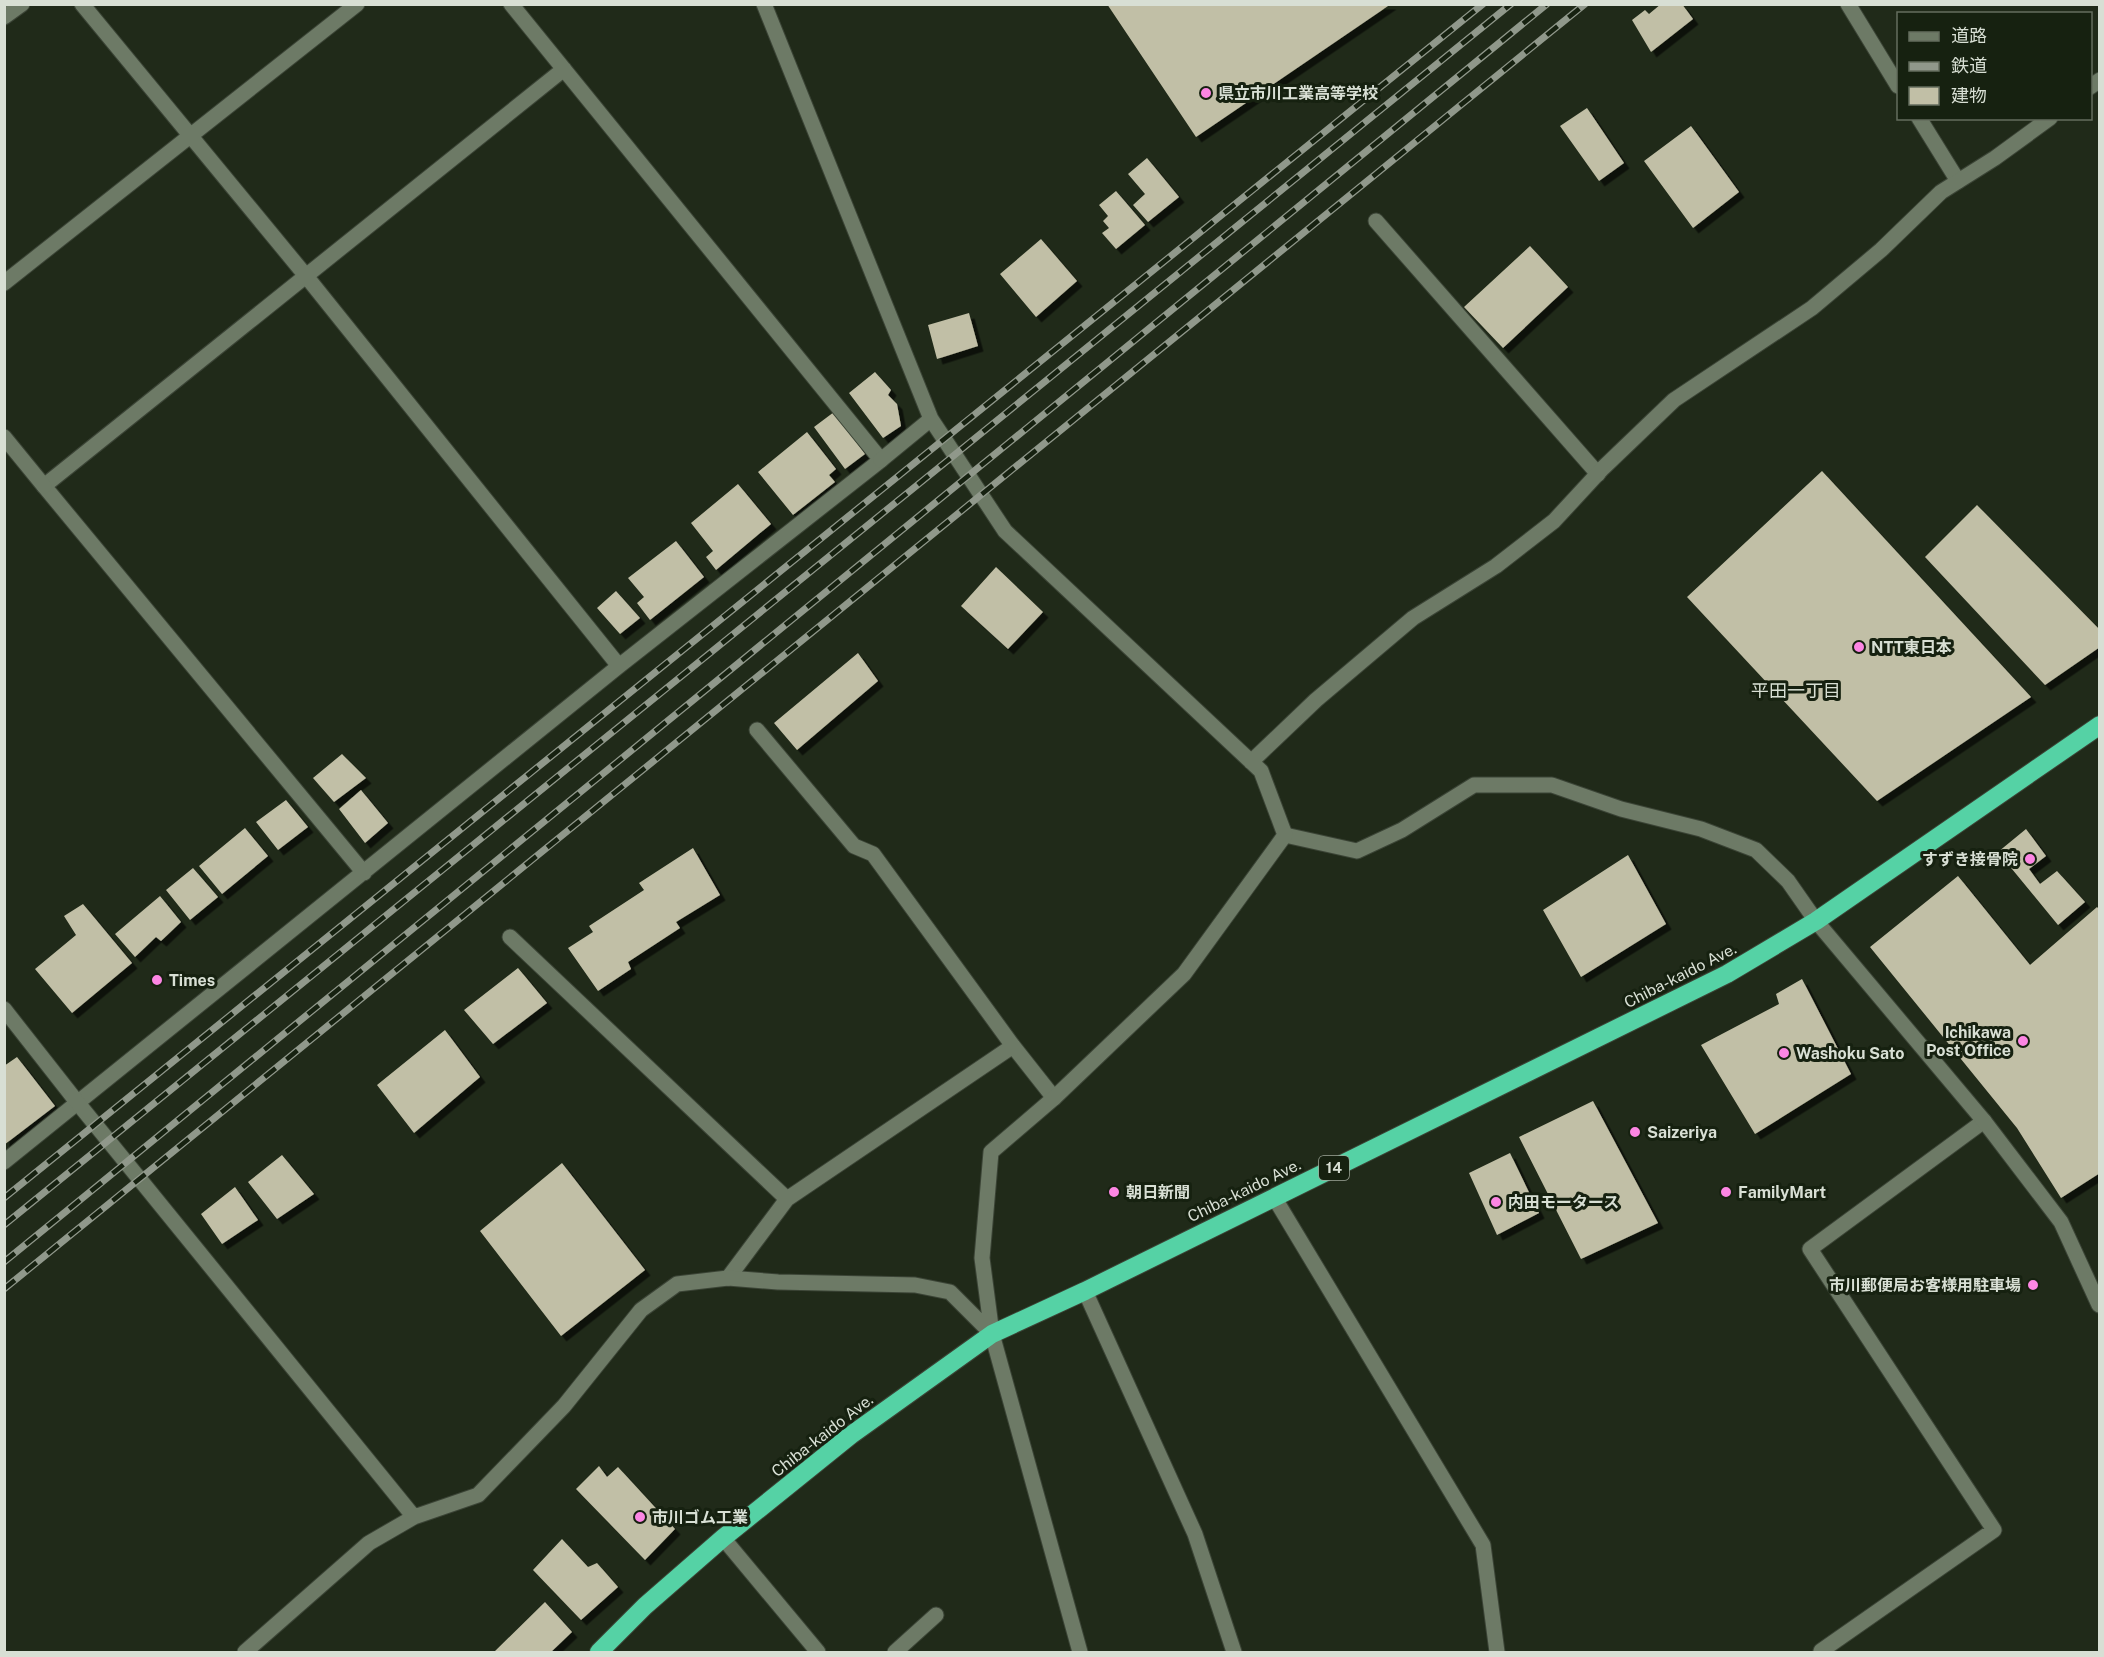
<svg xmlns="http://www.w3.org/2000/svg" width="2104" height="1657" font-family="'Public Sans','Noto Sans JP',sans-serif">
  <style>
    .building { fill: #c1bfa6; filter: url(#shadow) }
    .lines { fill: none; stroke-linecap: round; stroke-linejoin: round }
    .lane-casing { stroke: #3b4436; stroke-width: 17 }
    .street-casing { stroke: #3b4436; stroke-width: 17 }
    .highway-casing { stroke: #3b4436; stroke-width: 20 }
    .lane { stroke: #6d7a66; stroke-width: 15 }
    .street { stroke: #6d7a66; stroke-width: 15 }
    .highway { stroke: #55d2a5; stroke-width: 18 }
    .rail-casing { stroke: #90988b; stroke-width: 7 }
    .rail { stroke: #162110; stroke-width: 4.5; stroke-dasharray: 14; stroke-linecap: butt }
    .poi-dot { fill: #fc86e3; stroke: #162110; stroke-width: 2 }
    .labels { text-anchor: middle; stroke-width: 6; stroke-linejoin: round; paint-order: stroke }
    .shield { fill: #162110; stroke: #9ea699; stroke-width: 1.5 }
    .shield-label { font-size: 15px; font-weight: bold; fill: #d8dfd4 }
    .poi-label { font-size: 16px; font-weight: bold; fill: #d8dfd4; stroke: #162110; text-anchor: start }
    .street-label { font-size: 16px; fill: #d8dfd4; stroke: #162110 }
    .neighbourhood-label { font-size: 18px; fill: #d8dfd4; stroke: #162110 }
  </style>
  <defs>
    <filter id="shadow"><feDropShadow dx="5.5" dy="5.5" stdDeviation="0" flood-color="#0009"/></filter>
  </defs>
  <rect width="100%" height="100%" fill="#202a19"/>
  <!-- building -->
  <path class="building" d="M1107 4H1391L1196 137Z
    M1661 4H1682L1693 19 1651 52 1632 20 1645 10 1649 14Z
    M1587 108 1624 163 1599 181 1560 126Z
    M1691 126 1739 192 1693 228 1644 161Z
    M1147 158 1179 197 1148 222 1133 205 1145 194 1128 174Z
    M1116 191 1145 225 1116 249 1102 233 1109 228 1103 221 1108 216 1099 205Z
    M1041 239 1077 281 1036 317 1000 274Z
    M1530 246 1568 287 1503 348 1464 307Z
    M969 313 978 346 937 359 928 325Z
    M875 372 891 390 888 395 897 404 901 426 883 438 849 393Z
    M834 412 865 454 845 469 814 427Z
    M807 432 836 469 829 475 835 482 793 515 758 472Z
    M1822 471 2031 697 1877 801 1687 597Z
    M738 484 771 524 716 570 706 557 713 551 691 523Z
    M1977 505 2100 630V647L2045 685 1925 557Z
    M676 541 704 577 650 620 637 603 644 597 628 578Z
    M996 567 1043 612 1008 649 961 606Z
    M616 591 640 618 620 634 597 608Z
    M858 653 878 681 797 750 774 723Z
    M342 754 366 778 334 802 313 778Z
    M361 790 388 823 365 843 339 809Z
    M286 800 308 827 278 850 256 822Z
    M245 828 268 856 222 894 199 866Z
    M2026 829 2046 856 2029 869 2040 884 2057 871 2085 902 2058 925 1998 852Z
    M693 848 720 895 676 922 680 928 628 962 631 969 598 991 568 948 593 932 589 926 644 890 639 883Z
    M1628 855 1666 924 1581 977 1543 910Z
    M193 868 218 897 190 920 166 890Z
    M1958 876 2030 965 2097 907 2100 910V1173L2061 1198 2017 1128 1870 947Z
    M160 896 181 922 161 941 156 937 135 957 115 934Z
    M83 904 132 963 72 1013 35 969 76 935 64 916Z
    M518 968 547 1003 493 1044 464 1010Z
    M1802 979 1851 1074 1755 1134 1701 1045 1779 1004 1776 994Z
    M445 1030 480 1077 414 1133 377 1085Z
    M17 1057 55 1106 4 1145V1066Z
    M1593 1101 1658 1223 1581 1259 1519 1137Z
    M1510 1153 1539 1213 1497 1235 1469 1173Z
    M282 1155 314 1194 277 1219 248 1182Z
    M562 1163 645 1270 561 1336 480 1231Z
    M235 1187 258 1220 222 1244 201 1214Z
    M599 1466 607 1477 618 1467 675 1529 645 1560 576 1489Z
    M562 1539 588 1567 597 1563 618 1587 581 1620 533 1570Z
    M545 1602 572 1632 551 1652H494Z"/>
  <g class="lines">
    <!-- lane casing -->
    <g class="lane-casing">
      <path id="lane" d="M82 4 306 276 619 666
        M1848 4 1898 86
        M1919 118 1958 181
        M1376 221 1598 474
        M4 283 357 4
        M757 730 854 846 873 854 1013 1046 1054 1098
        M1285 835 1357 851 1402 830 1474 785H1552L1621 809 1701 829 1756 850 1788 881 1816 921
        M364 873 44 486 564 69
        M510 937 787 1199 728 1278
        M4 1162 619 666 881 460 511 4
        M787 1199 1013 1046
        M1085 1291 1195 1534 1234 1652
        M895 1652 936 1615
        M1823 1652 1821 1651 1994 1530 1810 1249 1984 1121"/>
    </g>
    <!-- street casing -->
    <g class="street-casing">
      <path id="street" d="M764 4 931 419 1005 531 1261 771 1285 835 1184 974 1054 1098 991 1152 982 1258 992 1334 1080 1652
        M4 17 22 4
        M2090 87 2100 80
        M4 437 44 486
        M881 460 931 419
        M1251 762 1316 700 1413 618 1496 566 1554 521 1603 468 1674 400 1812 308 1881 250 1941 192 1995 158 2050 118
        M1816 921 1984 1121 2061 1222 2099 1305
        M4 1009 77 1102 414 1517
        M1274 1197 1483 1545 1497 1652
        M723 1538 818 1652
        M245 1652 369 1543 414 1517 478 1495 564 1406 641 1310 677 1284 728 1278 778 1282 915 1285 950 1292 992 1334"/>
    </g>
    <!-- highway casing -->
    <g class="highway-casing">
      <path id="highway" d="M599 1652 645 1606 723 1538 851 1435 992 1334 1085 1291 1727 974 1816 921 2100 725"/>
    </g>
    <!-- lane -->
    <use href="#lane" class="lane"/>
    <!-- street -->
    <use href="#street" class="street"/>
    <!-- highway -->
    <use href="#highway" class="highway"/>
    <!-- rail casing -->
    <g class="rail-casing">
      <path id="rail" d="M4 1198 1483 4
        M4 1225 1511 4
        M4 1262 1547 4
        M4 1289 1585 4"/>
    </g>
    <!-- rail -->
    <use href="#rail" class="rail"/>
  </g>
  <!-- markers -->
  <g class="poi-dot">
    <circle cx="1206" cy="93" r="6"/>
    <circle cx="1859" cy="647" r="6"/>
    <circle cx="2030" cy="859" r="6"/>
    <circle cx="157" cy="980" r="6"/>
    <circle cx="2023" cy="1041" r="6"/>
    <circle cx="1784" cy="1053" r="6"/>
    <circle cx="1635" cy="1132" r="6"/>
    <circle cx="1114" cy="1192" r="6"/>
    <circle cx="1726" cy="1192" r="6"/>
    <circle cx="1496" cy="1202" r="6"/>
    <circle cx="2033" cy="1285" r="6"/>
    <circle cx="640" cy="1517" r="6"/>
  </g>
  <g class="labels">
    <!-- shield labels -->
    <rect class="shield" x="1319" y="1156" width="30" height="24" rx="4.5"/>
    <g class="shield-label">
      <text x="1334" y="1173">14</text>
    </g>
    <!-- poi labels -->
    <g class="poi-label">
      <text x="1218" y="99">県立市川工業高等学校</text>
      <text x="1871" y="653">NTT東日本</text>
      <text x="2018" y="865" text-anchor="end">すずき接骨院</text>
      <text x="169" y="986">Times</text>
      <text x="2011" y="1038" text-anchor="end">Ichikawa<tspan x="2011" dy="18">Post Office</tspan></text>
      <text x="1796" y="1059">Washoku Sato</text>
      <text x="1647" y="1138">Saizeriya</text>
      <text x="1126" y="1198">朝日新聞</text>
      <text x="1738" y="1198">FamilyMart</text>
      <text x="1508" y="1208">内田モータース</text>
      <text x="2021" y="1291" text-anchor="end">市川郵便局お客様用駐車場</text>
      <text x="652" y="1523">市川ゴム工業</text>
    </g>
    <!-- street labels -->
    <g class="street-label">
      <text transform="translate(1680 975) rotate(-27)" y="6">Chiba-kaido Ave.</text>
      <text transform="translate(1244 1190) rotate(-26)" y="6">Chiba-kaido Ave.</text>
      <text transform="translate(822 1435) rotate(-38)" y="6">Chiba-kaido Ave.</text>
    </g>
    <!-- neighbourhood labels -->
    <g class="neighbourhood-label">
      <text x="1796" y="697">平田一丁目</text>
    </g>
  </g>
  <!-- border -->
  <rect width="2104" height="1657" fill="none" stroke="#d8dfd4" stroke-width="12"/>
  <!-- legend -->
  <rect x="1897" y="12" width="195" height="108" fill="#162110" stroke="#646d5e" stroke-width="1.5"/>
  <rect x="1909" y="32" width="30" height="9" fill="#6d7a66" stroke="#646d5e" stroke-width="1.5"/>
  <text x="1951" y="42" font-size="18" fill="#d8dfd4">道路</text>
  <rect x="1909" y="62" width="30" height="9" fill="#90988b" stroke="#646d5e" stroke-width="1.5"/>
  <text x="1951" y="72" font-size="18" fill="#d8dfd4">鉄道</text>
  <rect x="1909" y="87" width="30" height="18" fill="#c1bfa6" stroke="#646d5e" stroke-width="1.5"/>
  <text x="1951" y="102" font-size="18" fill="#d8dfd4">建物</text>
</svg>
